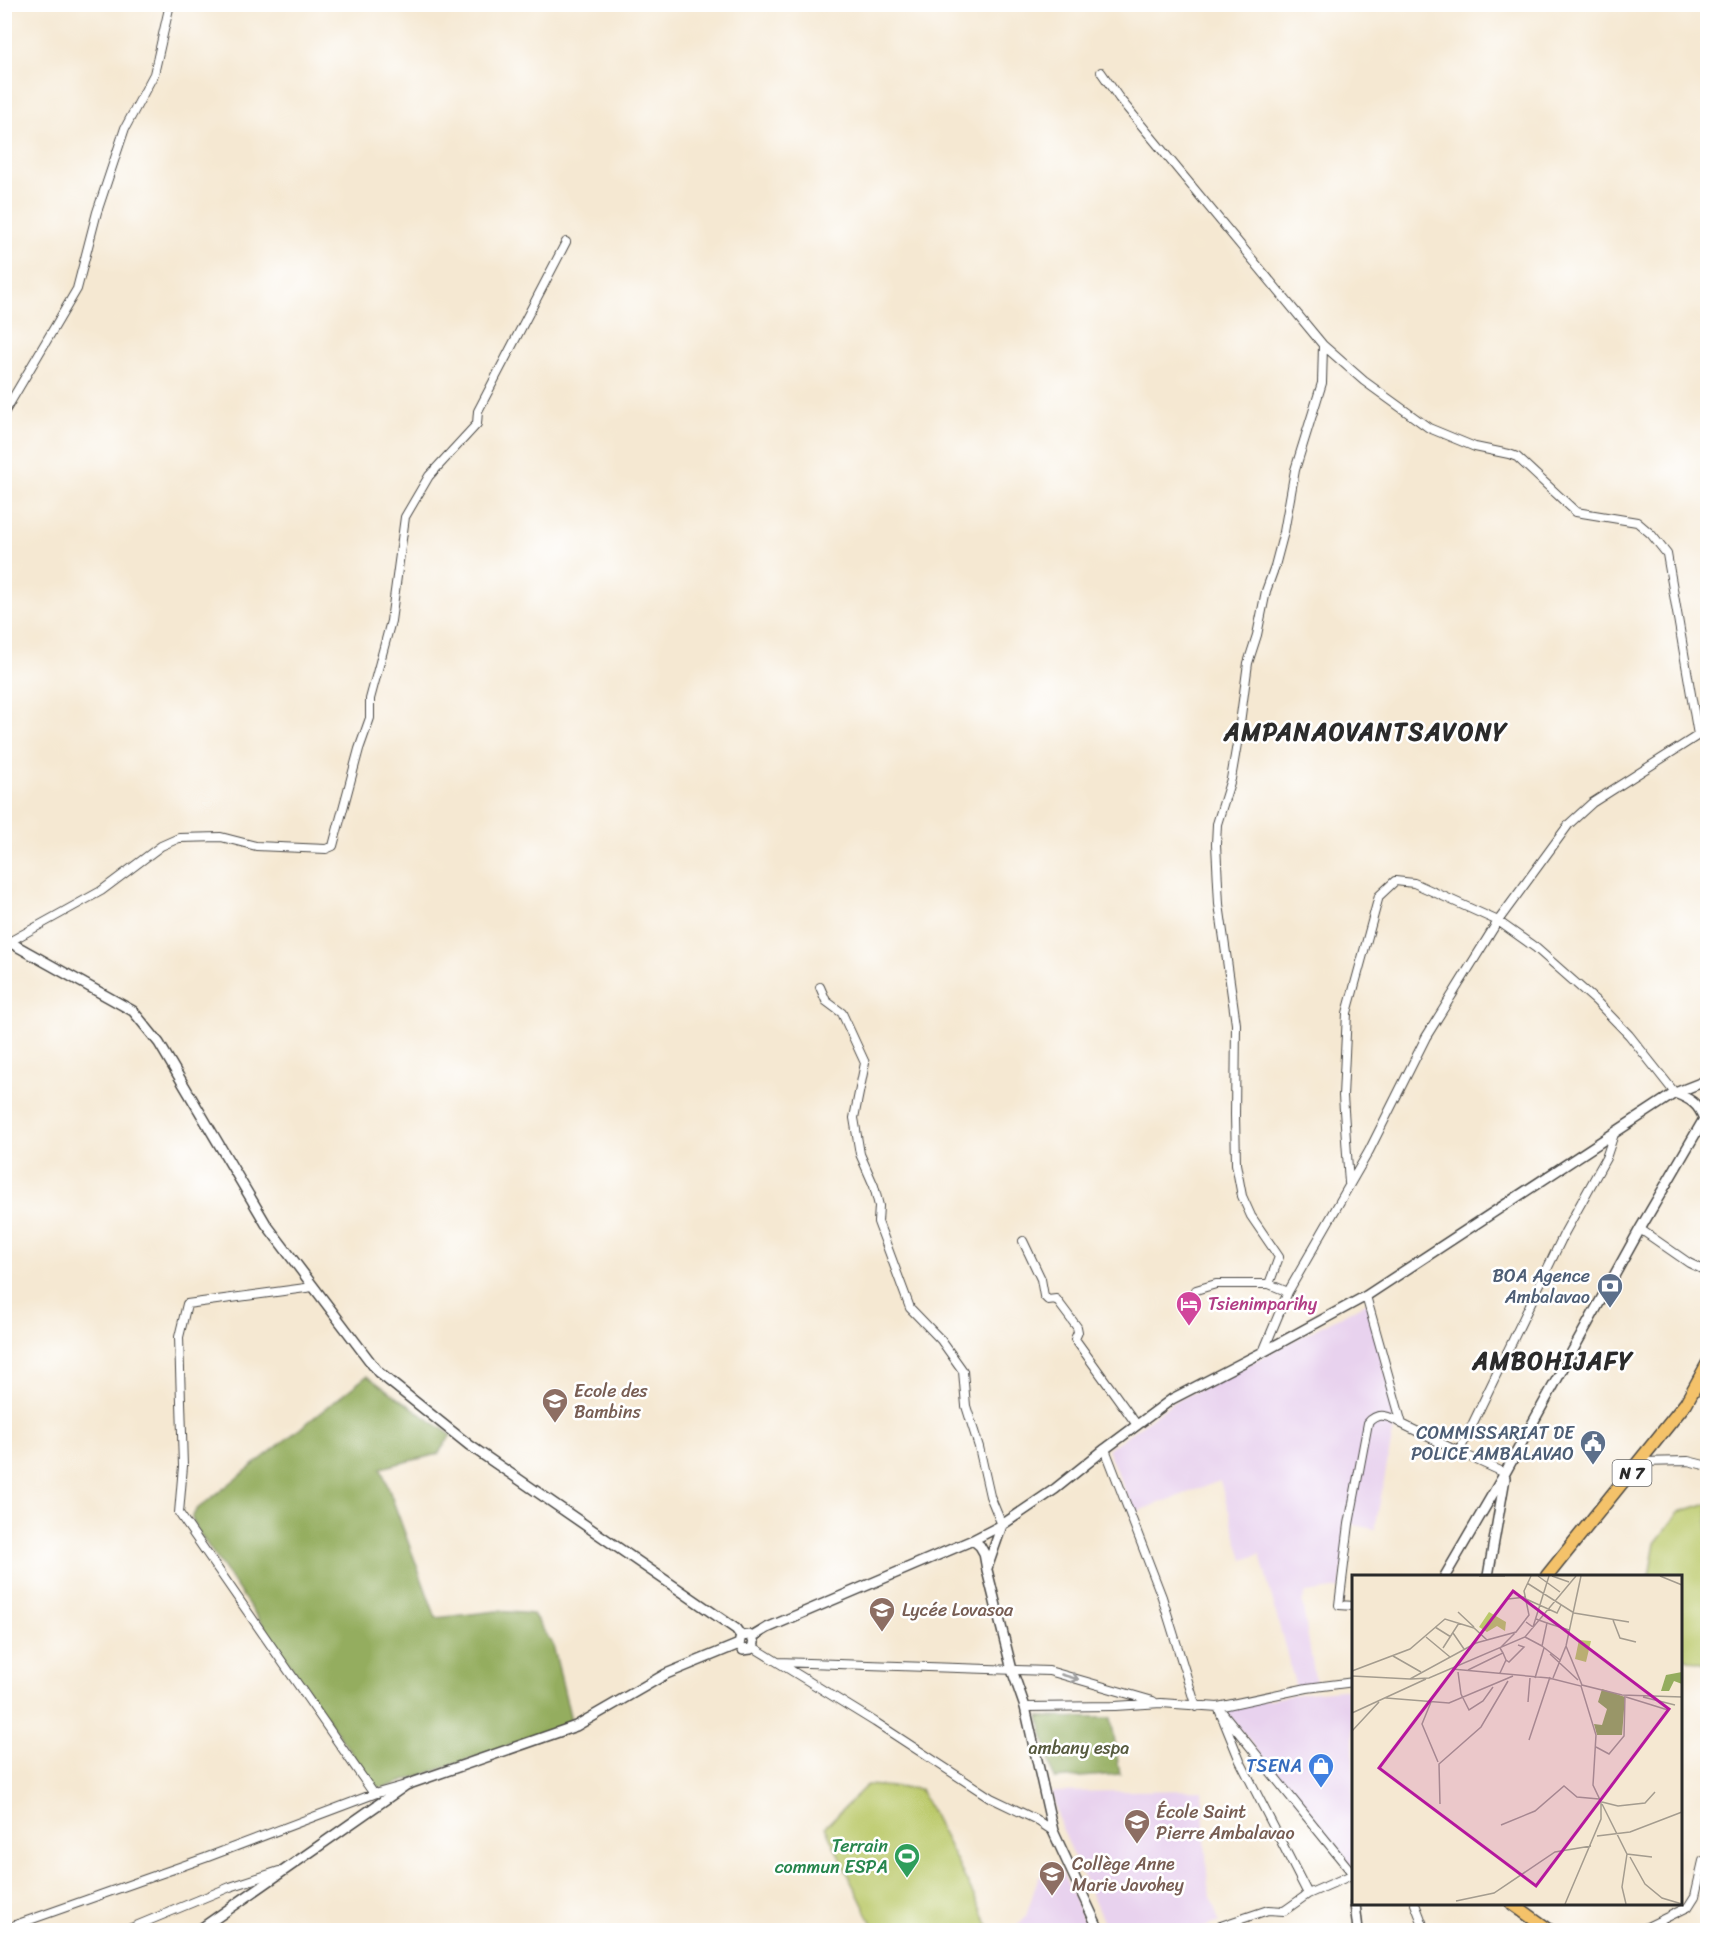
<svg xmlns="http://www.w3.org/2000/svg" width="1712" height="1935" font-family="Sriracha,sans-serif">
  <style>
    .built { fill: #e8d2ee }
    .green { fill: #bbc96a; stroke: #737a4a; stroke-width: 1.5 }
    .forest { fill: #94ad5e; stroke: #606c44; stroke-width: 1.5 }
    .lines { fill: none; stroke-linecap: round; stroke-linejoin: round }
    .minor-casing { stroke: #494744; stroke-width: 10 }
    .tertiary-casing { stroke: #494744; stroke-width: 12 }
    .primary-casing { stroke: #494744; stroke-width: 15 }
    .minor { stroke: #fff; stroke-width: 8 }
    .tertiary { stroke: #fff; stroke-width: 9 }
    .primary { stroke: #f4c26a; stroke-width: 12 }
    .oneway { stroke: #a0a0a0 }
    .labels { text-anchor: middle; stroke-width: 5; stroke-linejoin: round; paint-order: stroke }
    .shield { fill: #fff; stroke: #6b6b6b; stroke-width: 1.5 }
    .shield-label { font-size: 16px; font-weight: bold; fill: #2b2b2b }
    .service-label { font-size: 18px; fill: #4e5e75; stroke: #fff; text-anchor: end }
    .hotel-label { font-size: 18px; fill: #b23c85; stroke: #fff; text-anchor: start }
    .education-label { font-size: 18px; fill: #785e54; stroke: #fff; text-anchor: start }
    .park-label { font-size: 18px; fill: #565a3e; stroke: #fff }
    .shop-label { font-size: 18px; fill: #366cbe; stroke: #fff; text-anchor: end }
    .leisure-label { font-size: 18px; fill: #27864d; stroke: #fff; text-anchor: end }
    .district-label { font-size: 24px; font-weight: bold; letter-spacing: 1.5px; fill: #2b2b2b; stroke: #fff }
    .inset-road { fill: none; stroke: #a49c8f; stroke-width: 1.5 }
    .view { fill: #b5179e; fill-opacity: 0.15; stroke: #b5179e; stroke-width: 3 }
    .inset-edge { fill: none; stroke: #2b2b2b; stroke-width: 3 }
  </style>
  <rect width="100%" height="100%" fill="#fff"/>
  <filter id="ink" filterUnits="userSpaceOnUse"><feTurbulence type="fractalNoise" baseFrequency=".0167" numOctaves="2"/><feDisplacementMap in="SourceGraphic" scale="12" xChannelSelector="R" yChannelSelector="G"/><feConvolveMatrix kernelMatrix="1 2 1 2 8 2 1 2 1" color-interpolation-filters="sRGB"/></filter>
  <filter id="wash" filterUnits="userSpaceOnUse"><feTurbulence type="fractalNoise" baseFrequency=".008" numOctaves="4" result="noise"/><feDisplacementMap in="SourceGraphic" scale="24" xChannelSelector="R" yChannelSelector="G"/><feGaussianBlur stdDeviation="1.35" result="paint"/><feColorMatrix in="noise" values="0 0 0 0 0 0 0 0 0 0 0 0 0 0 0 0 0 1.4 0 .05"/><feComposite in="paint" operator="in"/></filter>
  <g filter="url(#wash)">
    <rect width="100%" height="100%" fill="#f5e8d2"/>
    <!-- built -->
    <path class="built" d="M1368 1302 1395 1409 1394 1427 1375 1529 1349 1524 1340 1588 1306 1593 1302 1602 1316 1684 1296 1688 1260 1554 1243 1560 1220 1481 1135 1512 1107 1450 1171 1404Z
      M1353 1689 1354 1872 1353 1874 1223 1707 1306 1693Z
      M1202 1790 1208 1887 1219 1922 1197 1930H1107L1060 1824 1052 1792Z
      M1060 1867 1088 1930H1013L1026 1916 1038 1878Z"/>
    <!-- green -->
    <path class="green" d="M1707 1503H1708L1707 1665 1681 1656 1680 1576H1649L1655 1543 1679 1512Z
      M867 1785 920 1789 991 1930H875L825 1827Z"/>
    <!-- forest -->
    <path class="forest" d="M367 1376 451 1435 438 1454 381 1468 436 1618 497 1611 533 1614 553 1645 572 1724 396 1784 376 1789 197 1530 192 1518 196 1510Z
      M1039 1717 1111 1718 1120 1774 1054 1779Z"/>
  </g>
  <g filter="url(#ink)">
    <g class="lines">
      <!-- minor casing -->
      <g class="minor-casing">
        <path id="minor" d="M1101 72 1119 98 1323 345 1322 383 1295 470 1284 532 1275 566 1266 591 1257 635 1248 663 1238 738 1231 779 1217 824 1216 844 1219 904 1236 1024 1235 1115 1236 1164 1242 1196 1251 1216 1279 1257 1269 1284
          M1323 345 1364 381 1429 428 1475 447 1509 454 1517 457 1576 512 1637 522 1651 534 1667 554 1698 735
          M4 413 77 289 97 212 125 128 154 74 170 4
          M9 942 101 891 161 846 179 838 221 837 256 846 326 849 333 846 359 749 370 718V699L391 621 405 517 429 476 477 424 478 411 566 242
          M820 987 826 1001 842 1013 865 1063 854 1118 860 1154 874 1186 879 1206 878 1222 910 1308 941 1340 963 1371 966 1406 979 1447 990 1496 1002 1525
          M1349 1183 1343 1096 1347 1013 1379 896 1395 881 1414 883 1498 921 1536 948 1596 1001 1629 1035 1675 1093
          M1640 1229 1689 1263 1708 1272
          M1023 1241 1041 1279 1044 1296 1048 1300 1056 1299 1077 1327 1078 1332 1075 1339 1137 1425
          M313 1287 187 1304 179 1337 183 1466 179 1513 374 1794
          M1196 1290 1216 1284H1269L1288 1292
          M1366 1296 1402 1424 1459 1452
          M1263 1352 1288 1292 1369 1151 1426 1037 1498 921 1569 824 1592 803 1708 729
          M1105 1449 1162 1597 1196 1707
          M1640 1462 1688 1461 1708 1466
          M1505 1473 1459 1452 1565 1232 1606 1158 1614 1134
          M1354 1606 1339 1605 1349 1524 1368 1423C1378 1411 1390 1416 1402 1424
          M753 1647 875 1722 991 1798 1035 1819 1053 1831
          M778 1662 1049 1671 1153 1701
          M1025 1707 1115 1706 1161 1703 1218 1707 1240 1761 1308 1894 1354 1874
          M1353 1874 1218 1707 1307 1688 1354 1682
          M1415 1904 1425 1930
          M4 1929 205 1858 374 1794 402 1786
          M126 1930 230 1887 279 1871
          M1209 1930 1268 1910 1284 1911 1308 1894
          M1641 1930 1688 1907 1695 1896 1703 1861"/>
      </g>
      <!-- tertiary casing -->
      <g class="tertiary-casing">
        <path id="tertiary" d="M4 939 133 1011 159 1043 266 1224 378 1372 469 1445 736 1629 741 1636
          M1675 1093C1690 1099 1698 1103 1704 1119
          M973 1540 980 1546 984 1553 987 1570 1012 1670 1025 1707 1053 1831 1099 1930
          M987 1568 1002 1525
          M1445 1576 1505 1473 1640 1229 1708 1112
          M1488 1576 1505 1478
          M741 1636 749 1635 752 1637 767 1628 973 1540 1002 1525 1055 1489 1105 1449 1172 1399 1263 1352 1366 1296 1675 1093 1708 1080
          M739 1644 743 1650 751 1649 754 1643 752 1637
          M1354 1871V1878
          M1355 1904 1358 1930
          M199 1930 406 1785 576 1726 666 1674 739 1644 741 1636"/>
      </g>
      <!-- primary casing -->
      <g class="primary-casing">
        <path id="primary" d="M1547 1576 1686 1403 1708 1363
          M1513 1904 1549 1930"/>
      </g>
      <!-- minor -->
      <use href="#minor" class="minor"/>
      <!-- tertiary -->
      <use href="#tertiary" class="tertiary"/>
      <!-- primary -->
      <use href="#primary" class="primary"/>
    </g>
    <!-- one-way arrows -->
    <defs><path id="oneway-shaft" d="M-6 0H5M1.5-3L5.5 0L1.5 3" fill="none" stroke-width="1.6" stroke-linecap="round" stroke-linejoin="round" transform="scale(1.5)"/></defs>
    <use class="oneway" href="#oneway-shaft" transform="translate(1070 1677) rotate(16)"/>
  </g>
  <!-- icons -->
  <defs>
    <g id="bank-pin" transform="scale(1.35)"><path d="M0 17L-7.5 6A9.5 9.5 0 1 1 7.5 6Z" fill="#5c6f8a" stroke="#fff"/><path d="M-6-4H6V4H-6ZM0-2.3a2.3 2.3 0 1 0 0 4.6a2.3 2.3 0 1 0 0-4.6Z" fill="#fff"/></g>
    <g id="hotel-pin" transform="scale(1.35)"><path d="M0 17L-7.5 6A9.5 9.5 0 1 1 7.5 6Z" fill="#d1479c" stroke="#fff"/><path d="M-6-4.5h1.5V1H6V5H4.5V3h-9V5H-6ZM-4 0a1.8 1.8 0 1 1 3.6 0ZM.5 0V-2.5h3Q6-2.5 6 0Z" fill="#fff"/></g>
    <g id="school-pin" transform="scale(1.35)"><path d="M0 17L-7.5 6A9.5 9.5 0 1 1 7.5 6Z" fill="#8d6e63" stroke="#fff"/><path d="M0-5L7-2L0 1L-7-2ZM-4 1L0 2.5L4 1V4Q0 6-4 4Z" fill="#fff"/></g>
    <g id="civic-pin" transform="scale(1.35)"><path d="M0 17L-7.5 6A9.5 9.5 0 1 1 7.5 6Z" fill="#5c6f8a" stroke="#fff"/><path d="M-.6-6.5H3V-4.5H.6V-3L4-1V1h2V6H-6V1h2V-1L-.6-3ZM-1.2 2.5V6h2.4V2.5Z" fill="#fff"/></g>
    <g id="university-pin" transform="scale(1.35)"><path d="M0 17L-7.5 6A9.5 9.5 0 1 1 7.5 6Z" fill="#8d6e63" stroke="#fff"/><path d="M0-5L7-2L0 1L-7-2ZM-4 1L0 2.5L4 1V4Q0 6-4 4Z" fill="#fff"/></g>
    <g id="shop-pin" transform="scale(1.35)"><path d="M0 17L-7.5 6A9.5 9.5 0 1 1 7.5 6Z" fill="#3f7fe0" stroke="#fff"/><path d="M-5-2.5h2.3a2.7 3.5 0 0 1 5.4 0H5L5.5 6h-11ZM-1.5-2.5h3a1.5 2.3 0 0 0-3 0Z" fill="#fff"/></g>
    <g id="stadium-pin" transform="scale(1.35)"><path d="M0 17L-7.5 6A9.5 9.5 0 1 1 7.5 6Z" fill="#2e9e5b" stroke="#fff"/><path d="M0-5a6.5 5 0 1 0 0 10a6.5 5 0 1 0 0-10ZM-3.5-1.8h7v3.6h-7Z" fill="#fff"/></g>
  </defs>
  <g fill-rule="evenodd">
    <use href="#bank-pin" x="1610" y="1286"/>
    <use href="#hotel-pin" x="1189" y="1304"/>
    <use href="#school-pin" x="555" y="1401"/>
    <use href="#civic-pin" x="1593" y="1443"/>
    <use href="#university-pin" x="882" y="1610"/>
    <use href="#shop-pin" x="1321" y="1766"/>
    <use href="#school-pin" x="1137" y="1822"/>
    <use href="#stadium-pin" x="907" y="1856"/>
    <use href="#university-pin" x="1052" y="1874"/>
  </g>
  <g class="labels">
    <!-- shield labels -->
    <rect class="shield" x="1612.5" y="1460" width="39" height="26" rx="4.5"/>
    <g class="shield-label">
      <text x="1632" y="1479">N 7</text>
    </g>
    <!-- service labels -->
    <g class="service-label">
      <text x="1590" y="1282">BOA Agence<tspan x="1590" dy="21">Ambalavao</tspan></text>
      <text x="1574" y="1439">COMMISSARIAT DE<tspan x="1574" dy="21">POLICE AMBALAVAO</tspan></text>
    </g>
    <!-- hotel labels -->
    <g class="hotel-label">
      <text x="1208" y="1310">Tsienimparihy</text>
    </g>
    <!-- education labels -->
    <g class="education-label">
      <text x="574" y="1397">Ecole des<tspan x="574" dy="21">Bambins</tspan></text>
      <text x="902" y="1616">Lycée Lovasoa</text>
      <text x="1156" y="1818">École Saint<tspan x="1156" dy="21">Pierre Ambalavao</tspan></text>
      <text x="1072" y="1870">Collège Anne<tspan x="1072" dy="21">Marie Javohey</tspan></text>
    </g>
    <!-- park labels -->
    <g class="park-label">
      <text x="1079" y="1754">ambany espa</text>
    </g>
    <!-- shop labels -->
    <g class="shop-label">
      <text x="1302" y="1772">TSENA</text>
    </g>
    <!-- leisure labels -->
    <g class="leisure-label">
      <text x="888" y="1852">Terrain<tspan x="888" dy="21">commun ESPA</tspan></text>
    </g>
    <!-- district labels -->
    <g class="district-label">
      <text x="1366" y="740">AMPANAOVANTSAVONY</text>
      <text x="1553" y="1369">AMBOHIJAFY</text>
    </g>
  </g>
  <!-- overview -->
  <g transform="translate(1352 1575)">
    <rect width="330" height="330" fill="#f5e8d2"/>
    <path d="M137 37 154 47 153 56 145 51 135 57 127 52ZM227 65 239 66 234 87 223 84Z" fill="#bbc96a"/>
    <path d="M330 97V109L322 106 317 116H309L314 100ZM250 114 273 122 270 160H245L242 149 250 150 255 134 246 127Z" fill="#94ad5e"/>
    <path class="inset-road" d="M127 1H153M186 1 208 17M200 1 217 7M308 1 330 10M175 8 222 38 277 47M156 24 174 22M174 24 205 38 209 30M106 37 122 52M184 44 195 48 190 71 208 85M261 45 268 63 284 67M174 47 181 52 197 1M195 48 217 55M83 52 99 62M101 58 112 74M74 62 98 82M173 62 190 71M214 71 230 110 270 120 330 122M91 73 107 48M198 79 226 105M41 81 69 97M154 85 157 87 172 72 166 70M100 94 197 103 229 111 244 160 241 210 249 227V244L213 329M116 95 151 78 148 73 163 58M0 96 58 74 93 44 122 53 135 65M106 97 109 119 117 135 131 126 141 112M148 98 154 85 151 78M0 101 58 104 124 68 164 57 177 40 172 16 179 1M183 103 192 73M201 103 214 71 229 1M59 104 77 103 173 62 224 1M274 122 316 135M291 122 323 130M34 123 97 128 161 101M79 127 70 149 86 187M176 127 178 103M0 138 74 104M0 156 27 127M177 165 198 102M244 172 257 179 272 161 273 121M250 227 266 231 293 228 303 217M88 229 87 189 129 152 156 106M250 229 275 279 300 282M149 250 183 236 212 211 225 222 247 224M245 261 278 257 330 237M278 282 293 309 310 323 330 329M104 326 142 318 203 277 239 271M274 329 270 312 275 279"/>
    <path class="view" d="M161 16 317 134 184 311 27 193Z"/>
    <rect width="330" height="330" class="inset-edge"/>
  </g>
  <!-- margin -->
  <rect width="1712" height="1935" fill="none" stroke="#fff" stroke-width="24"/>
</svg>
